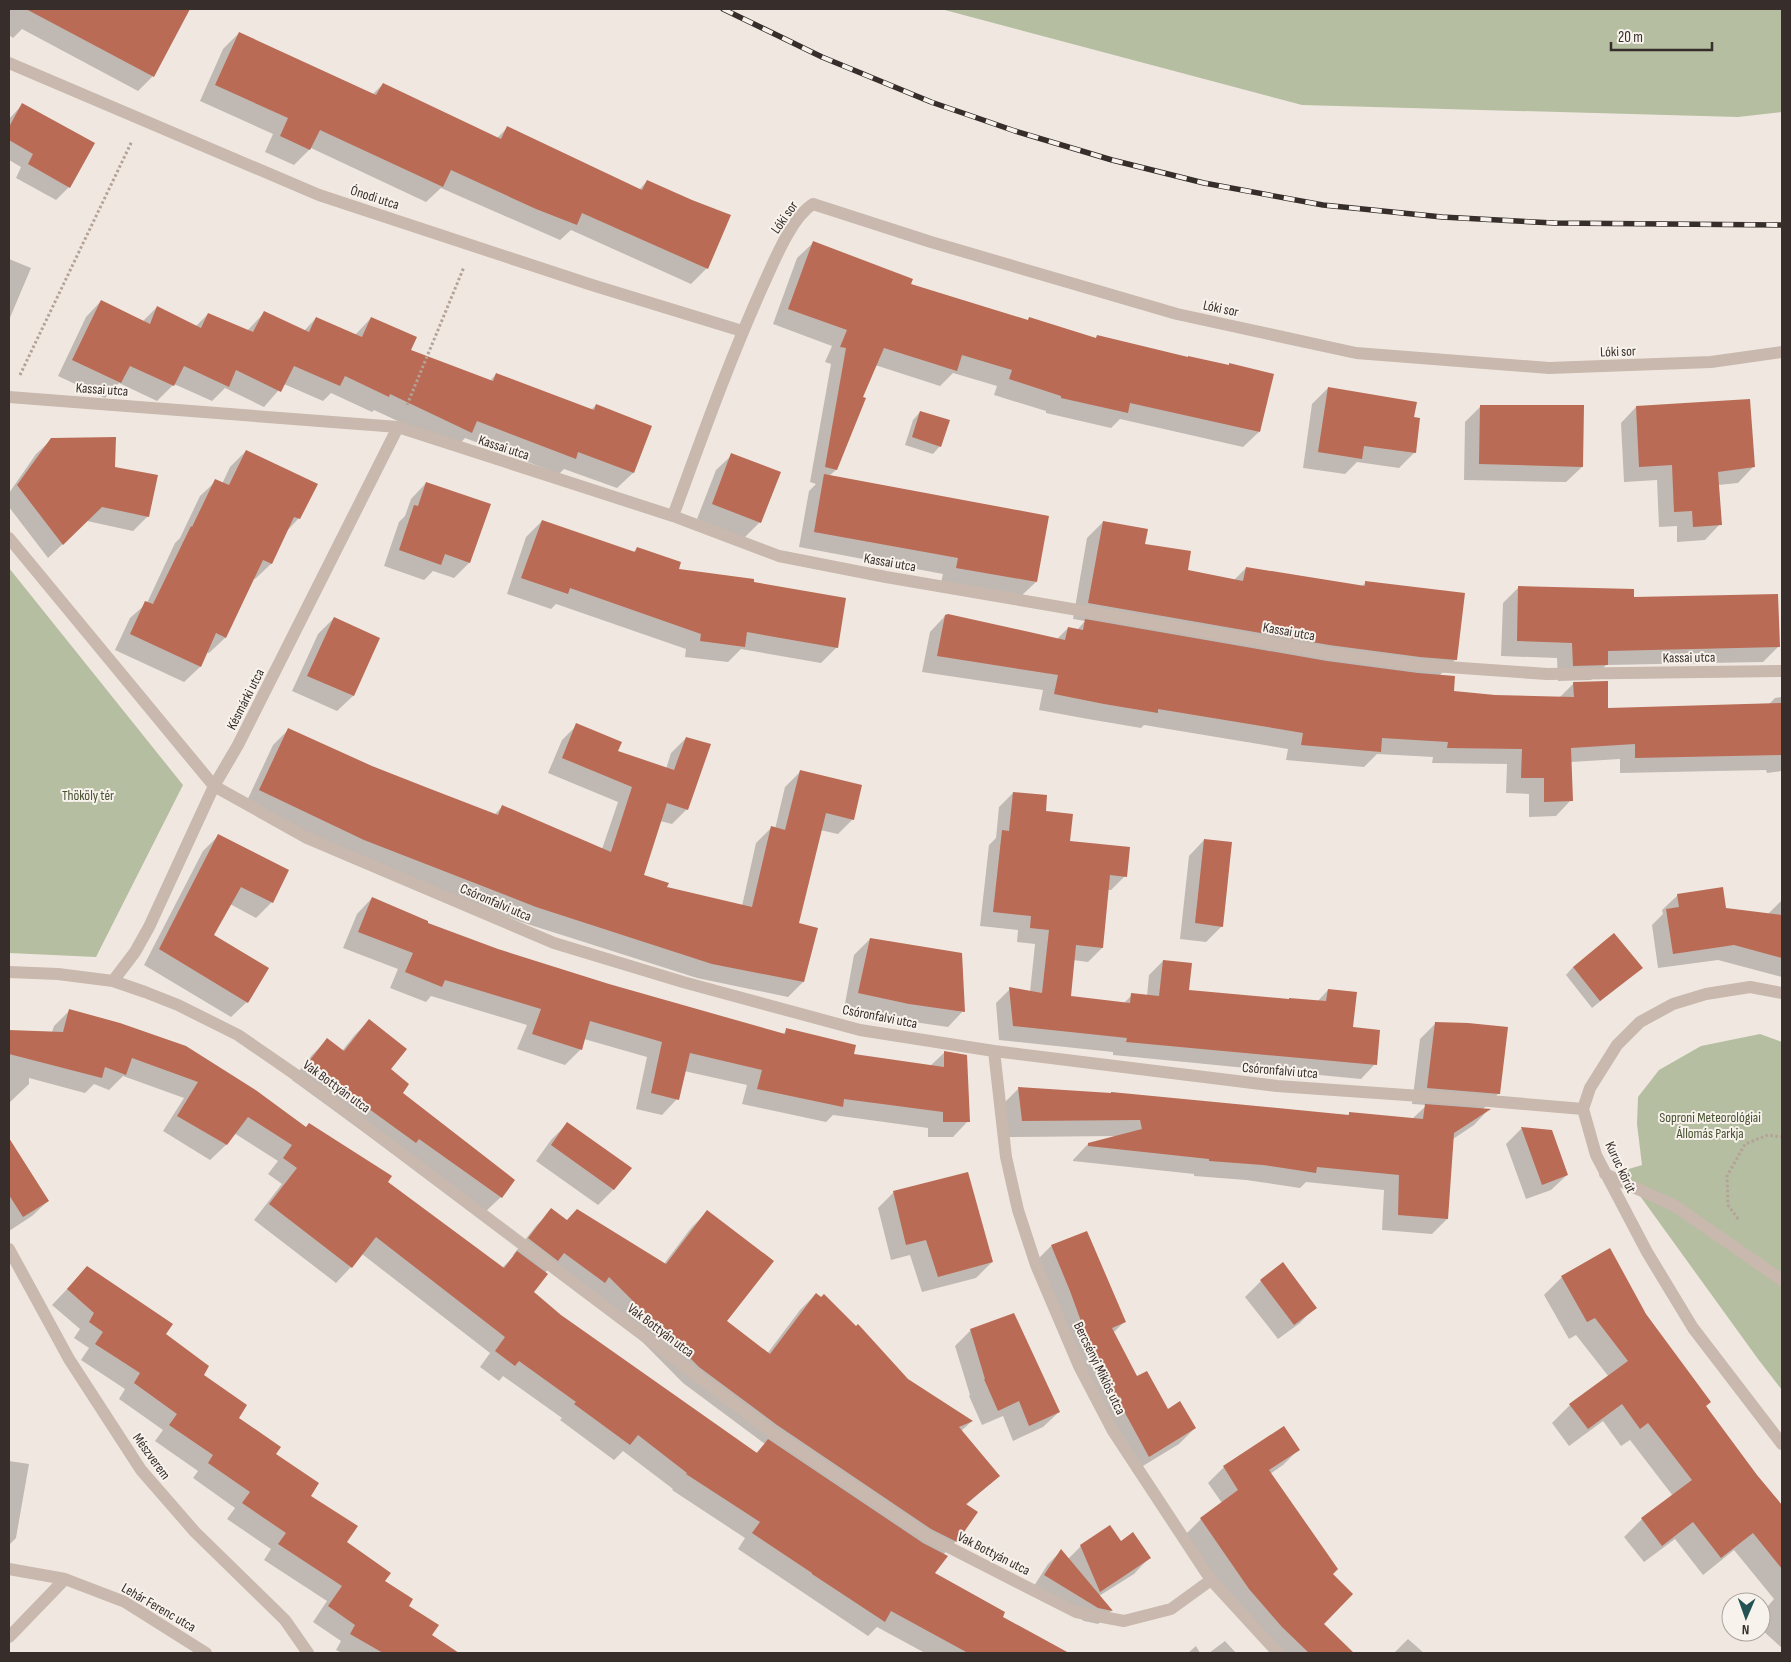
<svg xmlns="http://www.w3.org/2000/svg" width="1791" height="1662" font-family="'Sofia Sans Condensed',sans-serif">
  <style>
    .green { fill: #b5bea1 }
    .shadow { fill: #0003; fill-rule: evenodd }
    .building { fill: #b96b55 }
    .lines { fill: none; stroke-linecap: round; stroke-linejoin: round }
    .path { stroke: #b3a297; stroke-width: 3; stroke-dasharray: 2.5 2.5; stroke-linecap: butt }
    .minor { stroke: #c8b8ad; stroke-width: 12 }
    .rail-casing { stroke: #372e2b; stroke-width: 5.5 }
    .rail { stroke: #f8f2ec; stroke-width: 4; stroke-dasharray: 11; stroke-linecap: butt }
    .labels { text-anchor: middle; stroke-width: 4; stroke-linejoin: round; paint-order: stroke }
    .street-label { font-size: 14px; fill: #372e2b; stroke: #f8f2ec }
    .park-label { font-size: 14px; fill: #475231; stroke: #f8f2ec }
  </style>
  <rect width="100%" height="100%" fill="#f0e8e0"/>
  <!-- green -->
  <path class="green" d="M941 9H1782V112L1738 117 1302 105Z
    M9 568 183 785 96 957 9 953Z
    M1760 1034 1782 1042V1390L1758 1359 1622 1171 1642 1165 1637 1124 1638 1097 1659 1070 1701 1046Z"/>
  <!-- shadow -->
  <path class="shadow" d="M9 9H178L186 13 153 76 138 91 22 29 13 38 9 35Z
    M239 33 372 95 383 84 497 138 507 128 639 190 647 181 707 268 691 284 571 230 560 240 441 188 426 202 311 148 294 165 265 152 273 134 200 101 223 49Z
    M23 104 69 187 56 200 16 178 21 167 9 160V119Z
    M813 243 909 284 1027 321 1095 339 1097 337 1259 432 1243 447 1120 419 1111 428 1046 413V411L994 395 997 386 953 373 940 386 875 365 862 398 836 470 829 476 1036 582 1020 597 941 583 943 574 799 547 809 491 816 484 810 482 831 364 825 362 832 346 773 324 797 258Z
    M9 259 31 268 9 320Z
    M101 301 143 321 157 307 196 326 208 314 247 331 264 313 304 331 316 318 355 335 371 318 409 350 490 381 496 374 591 410 596 405 651 426 633 473 617 488 564 469 559 474 465 438 456 448 374 410 372 412 331 393 323 401 284 384 264 407 225 388 212 401 174 384 157 401 119 383 105 398 58 376 86 317Z
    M1328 388 1413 418 1415 452 1399 468 1357 462 1345 474 1303 468 1312 404Z
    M1481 406 1582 467 1566 482 1464 480 1465 422Z
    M1636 407 1753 467 1738 483 1718 485 1720 524 1705 540 1677 542V526L1659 527 1657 480 1624 482 1621 423Z
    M920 412 940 446 933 454 905 445 913 420Z
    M51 440 148 516 133 531 87 521 48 558 9 507V493L36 454Z
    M246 451 299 518 286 532 271 564 255 579 253 578 225 638 209 653 206 652 200 667 184 682 115 650 130 618 147 603 175 543 180 538 200 496 216 481 222 484 230 467Z
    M732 455 760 522 744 538 697 519 716 470Z
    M426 483 489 505 469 563 454 578 433 571 424 580 384 566 399 522 405 516 411 499Z
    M542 521 633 553 637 548 677 570 752 583 837 647 821 663 741 649 728 662 685 657 686 649 556 604 551 609 507 594 526 537Z
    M1103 522 1186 571 1234 580 1246 568 1361 587 1366 582 1456 659 1439 676 1452 692 1495 697 1559 698 1574 683 1607 709 1769 704 1775 698 1782 697V771L1767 773 1766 770 1620 773V759L1571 762V800L1556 816 1529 817V794L1506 793 1507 764 1432 763 1433 757 1377 754 1364 767 1286 760 1288 749 1144 725 1141 728 1088 719 1039 710 1043 690 922 672 930 632 945 616 1057 639 1068 628 1077 630 1085 621 1073 619 1087 538Z
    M1519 587 1632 598 1779 646 1763 662 1606 665 1591 680 1558 681 1557 658 1501 656 1503 603Z
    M334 618 379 639 353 696 337 711 292 691 318 634Z
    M577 725 616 752 666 769 671 753 686 738 687 809 672 824 660 821 642 876 666 888 742 906 756 843 771 828 775 829 785 787 800 772 853 819 838 834 820 830 798 924 803 982 788 997 697 978 521 922 346 853 245 805 273 745 288 730 372 767 494 815 502 807 602 849 618 802 548 773 562 740Z
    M1013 793 1044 812 1068 842 1125 876 1111 890H1108L1102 948 1088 962 1073 960 1069 997 1123 1004 1132 995 1147 996 1149 975 1163 961 1188 991 1317 1002 1328 990 1375 1064 1361 1079 1113 1055V1052L999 1040 996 1003 1010 989 1030 992 1035 944 1017 942 1018 930 980 926 989 845 996 838 999 807Z
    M218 836 272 902 256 918 230 904 212 935 247 1002 231 1017 144 965 203 851Z
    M1204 840 1222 926 1206 942 1180 939 1189 856Z
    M1678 895 1725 909 1767 915 1781 901H1782V977L1718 960 1658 968 1652 925 1663 914 1662 910Z
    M372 898 426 923 497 950 609 985 782 1035 787 1030 852 1055 930 1066 944 1053 968 1121 953 1137H928V1128L833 1115 826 1122 742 1104 747 1085 684 1071 677 1099 662 1115 636 1109 647 1057 584 1039 581 1049 565 1065 517 1049 527 1025 431 996 426 1002 390 988 398 969 343 948 357 914Z
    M870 939 963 1011 948 1027 893 1019 844 1009 854 955Z
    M1573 967 1633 975 1592 1008 1566 975Z
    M69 1011 306 1128 386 1182 502 1268 514 1256 513 1255 536 1226 552 1210 566 1221 664 1264 691 1228 707 1212 725 1322 767 1354 800 1310 816 1294 907 1380 971 1422 961 1431 998 1476 966 1505 956 1541 943 1555 933 1574 1001 1617 1066 1653H925L877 1627 868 1636 738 1549 745 1538 672 1490 673 1489 623 1451 614 1460 560 1420 562 1418 503 1376 499 1381 480 1367 490 1353 362 1254 351 1267 336 1283 254 1220 282 1184 268 1174 278 1161 234 1133 226 1145 210 1160 163 1131 184 1098 123 1076 109 1090 94 1084 85 1093 29 1078V1084L9 1103V1031L52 1032 54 1026ZM548 1269 593 1292 683 1383 765 1444 755 1454 560 1316 532 1292Z
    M369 1020 389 1070 401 1093 501 1197 485 1212 399 1158 292 1080 312 1055 327 1040 342 1051 354 1036Z
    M1436 1023 1499 1093 1482 1110H1488L1474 1125 1453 1139 1447 1219 1432 1234 1382 1230 1384 1190 1306 1182 1300 1188 1246 1180 1194 1176V1174L1073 1161V1160L1088 1144 1117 1136 1006 1137 1003 1104 1019 1088 1347 1116 1350 1113 1412 1119 1427 1105 1412 1104 1420 1039Z
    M567 1124 614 1189 598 1205 536 1161 551 1140Z
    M1521 1129 1551 1131 1567 1175 1551 1190 1526 1199 1506 1144Z
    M9 1140 48 1201 32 1216 9 1231Z
    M894 1192 992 1262 976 1278 922 1292 910 1255 891 1260 878 1208Z
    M1051 1246 1124 1322 1113 1333 1137 1378 1167 1411 1195 1428 1179 1444 1133 1472 1036 1261Z
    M1283 1264 1315 1307 1300 1323 1278 1339 1245 1297 1261 1281Z
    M87 1268 164 1335 202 1376 237 1418 274 1454 345 1543 407 1606 430 1635 457 1653H342L336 1650 341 1641 313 1622 327 1601 264 1560 271 1549 227 1519 235 1508 193 1478 198 1471 155 1441 163 1430 119 1399 125 1389 81 1360 89 1348 74 1338 80 1329 52 1305Z
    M1562 1277 1645 1314 1705 1407 1756 1476 1782 1507V1648L1761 1629V1614L1774 1599 1734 1550 1703 1575 1675 1539 1644 1562 1624 1537 1642 1519 1673 1496 1630 1440 1621 1446 1603 1421 1569 1446 1552 1423 1570 1405 1609 1377 1576 1335 1569 1339 1544 1295Z
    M971 1330 1059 1412 1043 1427 1013 1441 1003 1416 982 1425 969 1396 970 1395 955 1346Z
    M1298 1450 1283 1465 1270 1474 1331 1574 1322 1624 1352 1653H1277L1233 1605 1185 1535 1201 1519 1222 1503 1208 1483 1224 1467Z
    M9 1461 29 1464 16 1538 9 1545Z
    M1120 1542 1149 1558 1134 1574 1099 1596 1111 1611 1098 1624 1084 1621 1032 1589 1048 1564 1061 1551 1068 1559 1081 1546Z
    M1408 1639 1424 1653H1394Z
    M1225 1641 1236 1653H1209Z
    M1196 1646 1200 1653H1188Z"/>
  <!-- building -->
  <path class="building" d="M26 9H190L154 77Z
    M239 32 376 95 383 83 501 139 507 126 642 190 647 180 692 200 731 215 708 269 582 213 577 225 536 209 451 170 443 187 320 130 310 150 280 136 288 118 215 85Z
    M22 103 95 143 70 188 28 164 33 154 9 140V127Z
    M813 241 913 279 911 284 1028 320 1029 317 1096 338 1097 335 1188 357V356L1229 365V363L1274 374 1260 432 1130 403 1128 413 1061 398V396L1009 379 1012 370 962 355 957 371 884 348 863 397 866 398 837 470 825 467 846 348 840 347 847 330 788 309Z
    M101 300 150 324 157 306 201 328 208 313 253 332 264 311 309 332 316 317 362 337 371 317 417 337 411 350 493 381 496 373 594 410 596 404 652 426 634 473 578 452 576 459 477 421 472 433 390 394 389 397 345 376 340 386 294 366 281 392 236 370 229 387 184 366 174 386 130 366 121 383 72 360Z
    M1328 387 1417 402 1414 417 1420 418 1416 453 1364 446 1362 459 1318 452Z
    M1750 399 1755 467 1718 472 1722 525 1693 527 1692 511 1674 512 1672 465 1639 467 1636 406Z
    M1480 405H1584L1583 467 1479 464Z
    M920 411 950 420 941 447 912 437Z
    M116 437 115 467 158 475 149 517 102 507 63 545 17 485 51 438Z
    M246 450 318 484 300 519 294 517 272 564 263 560 226 638 216 633 201 667 130 634 145 601 153 604 191 526 192 527 215 479 229 485Z
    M731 453 781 472 761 523 712 504Z
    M824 474 1049 516 1037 582 956 568 958 558 814 532Z
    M426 482 491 504 470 563 445 554 441 565 399 550 414 505 418 506Z
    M542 520 635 552 637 547 681 562 679 569 754 579V582L846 598 838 648 747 632 745 647 700 641 701 634 570 588 568 594 521 578Z
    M1103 521 1148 529 1145 544 1191 551 1188 570 1243 581 1246 567 1365 586V581L1465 593 1457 660 1420 657 1329 645 1088 603Z
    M1518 586 1634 589V597L1778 594 1780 647 1608 651V665L1573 666 1572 643 1517 641Z
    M948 614 1065 640 1068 627 1083 630 1085 619 1327 661 1418 673 1455 676 1454 691 1495 695 1574 697 1573 682 1608 681V708L1782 703V755L1635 758V744L1571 748 1573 801 1544 802V778H1521L1522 749 1447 748 1448 742 1382 738 1381 752 1301 745 1303 733 1158 709V713L1104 704 1054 694 1058 675 937 656 945 615Z
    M334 617 380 638 354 696 307 676Z
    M576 723 622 742 618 751 674 770 686 737 711 744 688 810 667 803 644 875 669 883 667 887 752 907 771 826 785 830 800 770 862 785 854 820 826 813 799 923 818 928 804 982 712 964 536 907 364 840 259 790 288 728 372 766 428 788 498 815 502 805 611 852 632 787 562 758Z
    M1013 792 1047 795 1046 811 1073 814 1070 841 1130 847 1127 877 1110 875 1103 948 1076 945 1071 996 1130 1003 1131 993 1159 996 1163 960 1192 963 1189 990 1289 999V998L1326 1001 1328 989 1357 992 1353 1027 1380 1030 1377 1065 1126 1042 1127 1038 1013 1026 1009 987 1042 993 1049 930 1030 928 1031 916 993 912 1002 830 1009 831Z
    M218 834 289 870 273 903 241 887 214 935 269 968 248 1003 159 949Z
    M1204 839 1232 842 1223 927 1195 923Z
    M1723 887 1726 908 1782 915V958L1734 945 1673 954 1666 909 1679 907 1677 894Z
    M372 897 428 921V923L498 949 609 984 785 1034 786 1028 856 1045 854 1054 944 1067V1051L967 1055 970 1122H943V1112L844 1099 843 1107 757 1089 762 1070 690 1053 679 1100 651 1093 662 1042 590 1021 582 1050 532 1034 541 1009 445 980 442 987 405 972 413 953 358 932Z
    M1614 933 1643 968 1600 1001 1573 967Z
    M870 938 962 953 965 1012 909 1004 858 993Z
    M69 1009 120 1023 186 1046 257 1091 306 1127 309 1123 392 1176 388 1182 504 1268 517 1251 548 1274 534 1292 561 1315 757 1453 768 1439 923 1543 948 1556 935 1573 1005 1612 1003 1617 1069 1653H968L891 1611 885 1622 812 1574V1573L752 1533 760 1522 686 1474 687 1473 638 1435 630 1445 574 1404 576 1402 519 1361 515 1366 495 1351 505 1337 376 1237 352 1268 269 1204 297 1168 283 1158 292 1145 248 1117 227 1145 177 1116 198 1082 132 1058 126 1075 105 1067 102 1078 9 1054V1030L63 1032Z
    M369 1019 407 1049 391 1069 409 1084 403 1093 515 1180 502 1198 419 1139 416 1143 307 1064 327 1038 344 1051Z
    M1435 1022 1468 1023 1508 1027 1500 1094 1427 1088Z
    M1018 1087 1111 1093V1092L1349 1115V1112L1423 1119 1425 1104 1491 1109 1454 1133 1448 1219 1398 1215 1399 1175 1317 1167 1316 1173 1263 1165 1209 1161V1159L1088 1146V1143L1142 1129 1140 1120 1022 1121Z
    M567 1122 632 1168 614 1190 551 1145Z
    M1521 1127 1552 1130 1568 1175 1542 1185Z
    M9 1138 49 1201 23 1217 9 1195Z
    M968 1172 993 1262 938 1277 926 1240 906 1245 893 1191Z
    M551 1208 567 1220 577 1209 666 1264 707 1210 774 1261 727 1321 770 1354 816 1293 821 1297 824 1294 856 1326 858 1324 908 1379 973 1421 959 1427 1000 1476 966 1504 978 1512 957 1542 931 1529 777 1425 699 1367 609 1277 605 1283 564 1253 558 1261 528 1238Z
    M1087 1231 1126 1322 1112 1328 1137 1376 1147 1371 1168 1409 1180 1401 1196 1428 1149 1457 1093 1354 1070 1291 1051 1245Z
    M1610 1248 1646 1314 1711 1402 1706 1406 1757 1475 1782 1505V1569L1753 1533 1721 1558 1693 1522 1662 1546 1641 1518 1692 1480 1648 1423 1640 1429 1622 1404 1588 1429 1569 1404 1628 1361 1595 1318 1587 1322 1561 1276Z
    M1283 1262 1317 1308 1294 1325 1260 1280Z
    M87 1266 173 1324 166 1334 209 1366 204 1375 247 1405 239 1418 281 1447 276 1454 319 1483 311 1496 358 1526 347 1542 391 1573 385 1581 413 1599 409 1606 439 1625 432 1635 459 1653H383L350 1634 355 1625 328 1606 342 1586 278 1544 286 1533 242 1503 250 1492 208 1463 213 1455 169 1425 177 1414 134 1383 140 1373 95 1344 103 1332 89 1322 94 1313 67 1289Z
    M1014 1313 1060 1412 1029 1426 1019 1401 998 1411 984 1379H985L970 1329Z
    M1284 1426 1300 1450 1269 1470 1338 1569 1333 1574 1353 1594 1324 1624 1354 1653H1309L1282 1627 1249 1589 1200 1518 1238 1490 1223 1466Z
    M1110 1525 1121 1541 1133 1532 1151 1558 1100 1592 1080 1545Z
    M1061 1549 1113 1611 1098 1608 1044 1575Z"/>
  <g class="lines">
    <!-- path -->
    <path class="path" d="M20 375 132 141
      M407 405 464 267
      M1738 1219 1728 1205 1727 1176 1745 1144 1768 1135 1782 1137"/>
    <!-- minor -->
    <path class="minor" d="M9 63 319 195 592 285 742 331
      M9 397 398 427 673 516 779 556 886 577 1328 653 1419 665 1547 674 1782 671
      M673 516C702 437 730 358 765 281 775 259 792 217 813 204L931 242 1177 314 1356 353 1549 368 1711 362 1782 352
      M9 538 214 786 307 838 554 943 683 982 860 1030 994 1051 1277 1086 1478 1100 1583 1109
      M9 972 58 974 113 981 145 992 178 1005 238 1035 312 1086 772 1432 927 1536 1076 1612 1124 1621 1171 1609 1211 1580
      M113 981 135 952 149 927 214 786 238 745 398 427
      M1782 993 1750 987 1706 994 1673 1004 1640 1022 1617 1045 1590 1088 1583 1109 1596 1155 1647 1252 1693 1328 1782 1444
      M994 1051 1006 1157 1018 1210 1036 1265 1079 1366 1113 1431 1211 1580 1278 1653
      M1605 1174 1675 1206 1782 1280
      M9 1249 69 1359 141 1470 195 1532 285 1620 308 1653
      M9 1569 65 1579 125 1602 206 1653
      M9 1637 65 1579"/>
    <!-- rail casing -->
    <g class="rail-casing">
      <path id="rail" d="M723 9 822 57 931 102 1015 131 1112 160 1204 183 1323 205 1442 217 1554 223 1782 225"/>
    </g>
    <!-- rail -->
    <use href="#rail" class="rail"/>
  </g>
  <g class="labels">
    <!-- street labels -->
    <g class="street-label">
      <text transform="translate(375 197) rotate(18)" y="5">Ónodi utca</text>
      <text transform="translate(784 217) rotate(-55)" y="5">Lóki sor</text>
      <text transform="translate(1221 308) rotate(12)" y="5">Lóki sor</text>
      <text transform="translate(1618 351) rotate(-2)" y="5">Lóki sor</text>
      <text transform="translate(102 389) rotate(4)" y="5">Kassai utca</text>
      <text transform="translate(504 447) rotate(18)" y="5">Kassai utca</text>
      <text transform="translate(890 562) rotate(10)" y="5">Kassai utca</text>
      <text transform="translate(1289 631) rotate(10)" y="5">Kassai utca</text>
      <text transform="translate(1689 657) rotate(-1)" y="5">Kassai utca</text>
      <text transform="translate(245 699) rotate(-63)" y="5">Késmárki utca</text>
      <text transform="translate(496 902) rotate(23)" y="5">Csóronfalvi utca</text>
      <text transform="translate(880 1016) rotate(11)" y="5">Csóronfalvi utca</text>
      <text transform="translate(1280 1070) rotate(5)" y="5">Csóronfalvi utca</text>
      <text transform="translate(337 1086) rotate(36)" y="5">Vak Bottyán utca</text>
      <text transform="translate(1621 1167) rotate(65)" y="5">Kuruc körút</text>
      <text transform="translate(661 1330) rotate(37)" y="5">Vak Bottyán utca</text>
      <text transform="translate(1100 1368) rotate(64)" y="5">Bercsényi Miklós utca</text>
      <text transform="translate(152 1456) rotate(54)" y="5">Mészverem</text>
      <text transform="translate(994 1553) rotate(27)" y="5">Vak Bottyán utca</text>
      <text transform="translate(159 1607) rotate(30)" y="5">Lehár Ferenc utca</text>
    </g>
    <!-- park labels -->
    <g class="park-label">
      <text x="88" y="800">Thököly tér</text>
      <text x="1710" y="1122">Soproni Meteorológiai<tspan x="1710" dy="16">Állomás Parkja</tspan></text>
    </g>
  </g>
  <!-- border -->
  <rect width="1791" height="1662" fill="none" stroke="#372e2b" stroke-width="20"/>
  <!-- north arrow -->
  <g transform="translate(1746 1617) rotate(182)"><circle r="24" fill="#f8f2ec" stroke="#aba49f"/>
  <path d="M0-4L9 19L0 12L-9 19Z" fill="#245254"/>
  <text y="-8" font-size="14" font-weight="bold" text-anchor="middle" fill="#372e2b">N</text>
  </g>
  <!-- scale -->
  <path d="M1611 42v8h101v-8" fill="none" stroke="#372e2b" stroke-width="2.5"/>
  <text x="1618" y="42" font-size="15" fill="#372e2b" stroke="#f8f2ec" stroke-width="4" paint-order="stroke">20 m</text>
</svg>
